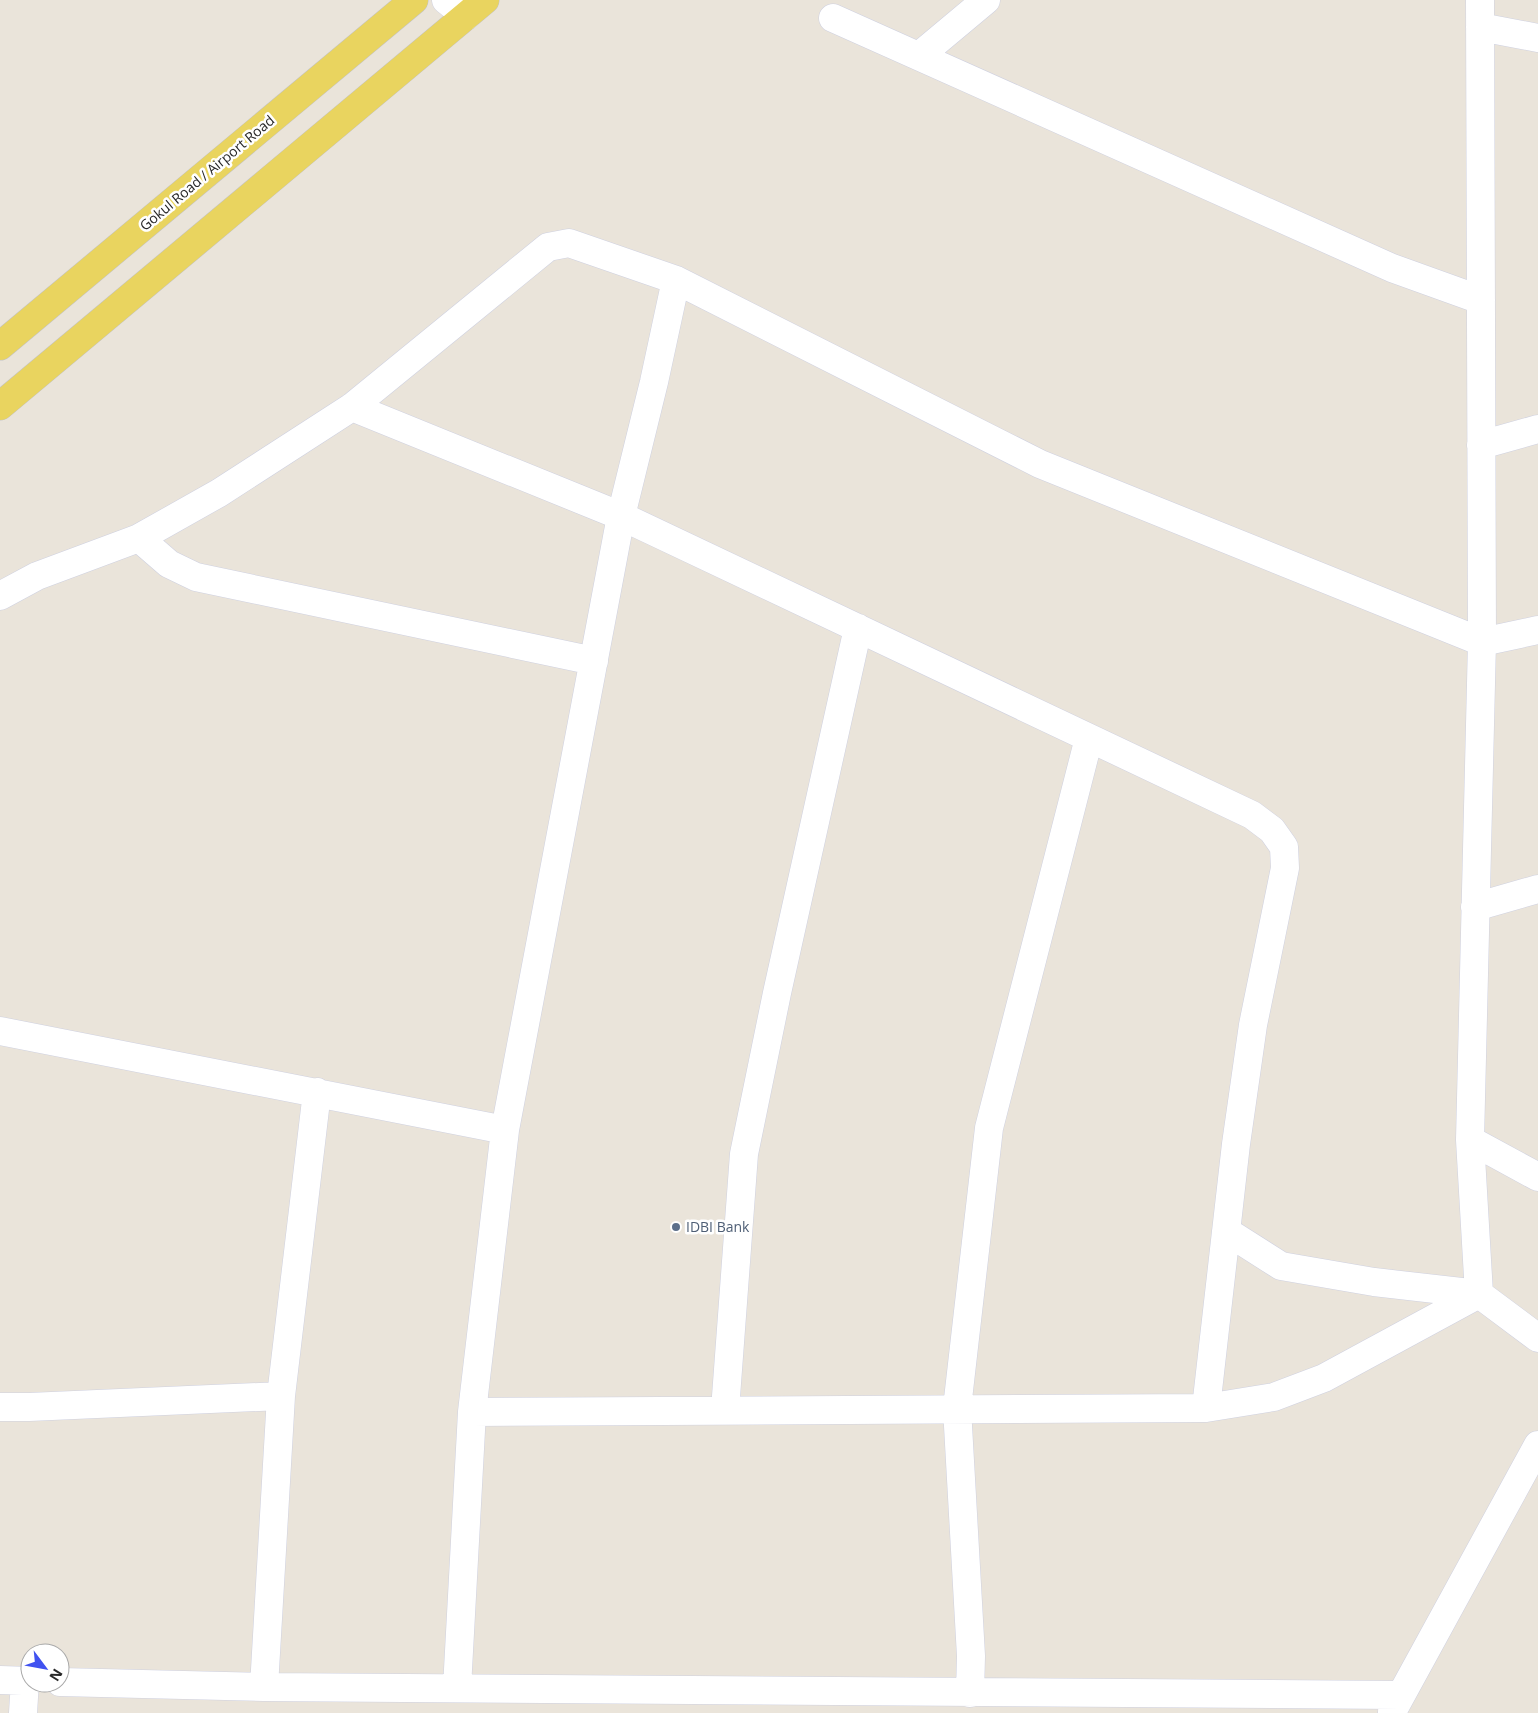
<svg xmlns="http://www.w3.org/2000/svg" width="1538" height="1713" font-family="'Open Sans',sans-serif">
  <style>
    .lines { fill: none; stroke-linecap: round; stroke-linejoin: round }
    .minor-casing { stroke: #cfd1e0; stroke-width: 29 }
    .major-casing { stroke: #c3c3c3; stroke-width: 29 }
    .minor { stroke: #fff; stroke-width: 28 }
    .major { stroke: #e9d45f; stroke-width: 28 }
    .service-dot { fill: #5c6f8a; stroke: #fff; stroke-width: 2 }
    .labels { text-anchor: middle; stroke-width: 5; stroke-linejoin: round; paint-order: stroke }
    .street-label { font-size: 14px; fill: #282828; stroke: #fff }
    .service-label { font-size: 14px; fill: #4e5e75; stroke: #fff; text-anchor: start }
  </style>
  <rect width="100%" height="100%" fill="#eae4da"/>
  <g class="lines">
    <!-- minor casing -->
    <g class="minor-casing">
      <path id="minor" d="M446 0 466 16
        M833 18 1392 268 1481 300
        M1480 27 1538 38
        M919 56 986 0
        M352 407 621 516 1252 815 1272 830 1284 847 1285 868 1253 1025 1236 1144 1206 1408
        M1481 445 1538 429
        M139 538 169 564 196 577 594 661
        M0 596 37 576 139 538 219 493 352 407 548 247 569 243 676 280 1040 464 1482 642 1480 0
        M1538 630 1482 642 1470 1140 1479 1294 1538 1338
        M1475 907 1538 889
        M0 1031 505 1130 621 516 654 382 676 280
        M1470 1140 1538 1177
        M1226 1231 1281 1266 1374 1282 1479 1294
        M0 1407H29L281 1396
        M725 1410 744 1154 777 993 858 628
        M472 1412 1206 1408 1274 1397 1324 1378 1479 1294
        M0 1680 30 1681
        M60 1682 264 1687 1401 1695
        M264 1687 281 1396 317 1092
        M457 1688 472 1412 505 1130
        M970 1693 971 1656 957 1408 989 1128 1089 738
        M1392 1712 1538 1445
        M23 1713 25 1681"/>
    </g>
    <!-- major casing -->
    <g class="major-casing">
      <path id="major" d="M0 346 414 0
        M0 406 485 0"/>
    </g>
    <!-- minor -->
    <use href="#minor" class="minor"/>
    <!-- major -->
    <use href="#major" class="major"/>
  </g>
  <!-- markers -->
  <circle class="service-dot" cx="676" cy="1227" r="5"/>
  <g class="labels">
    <!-- street labels -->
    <g class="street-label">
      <text transform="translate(207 173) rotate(-40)" y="5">Gokul Road / Airport Road</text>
    </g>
    <!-- service labels -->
    <g class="service-label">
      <text x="686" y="1232">IDBI Bank</text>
    </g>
  </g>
  <!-- north arrow -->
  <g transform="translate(45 1668) rotate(122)"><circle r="24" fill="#ffffff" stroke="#a9a9a9"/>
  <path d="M0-4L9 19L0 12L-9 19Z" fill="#4052f0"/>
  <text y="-8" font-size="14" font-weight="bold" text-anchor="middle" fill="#282828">N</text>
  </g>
</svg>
